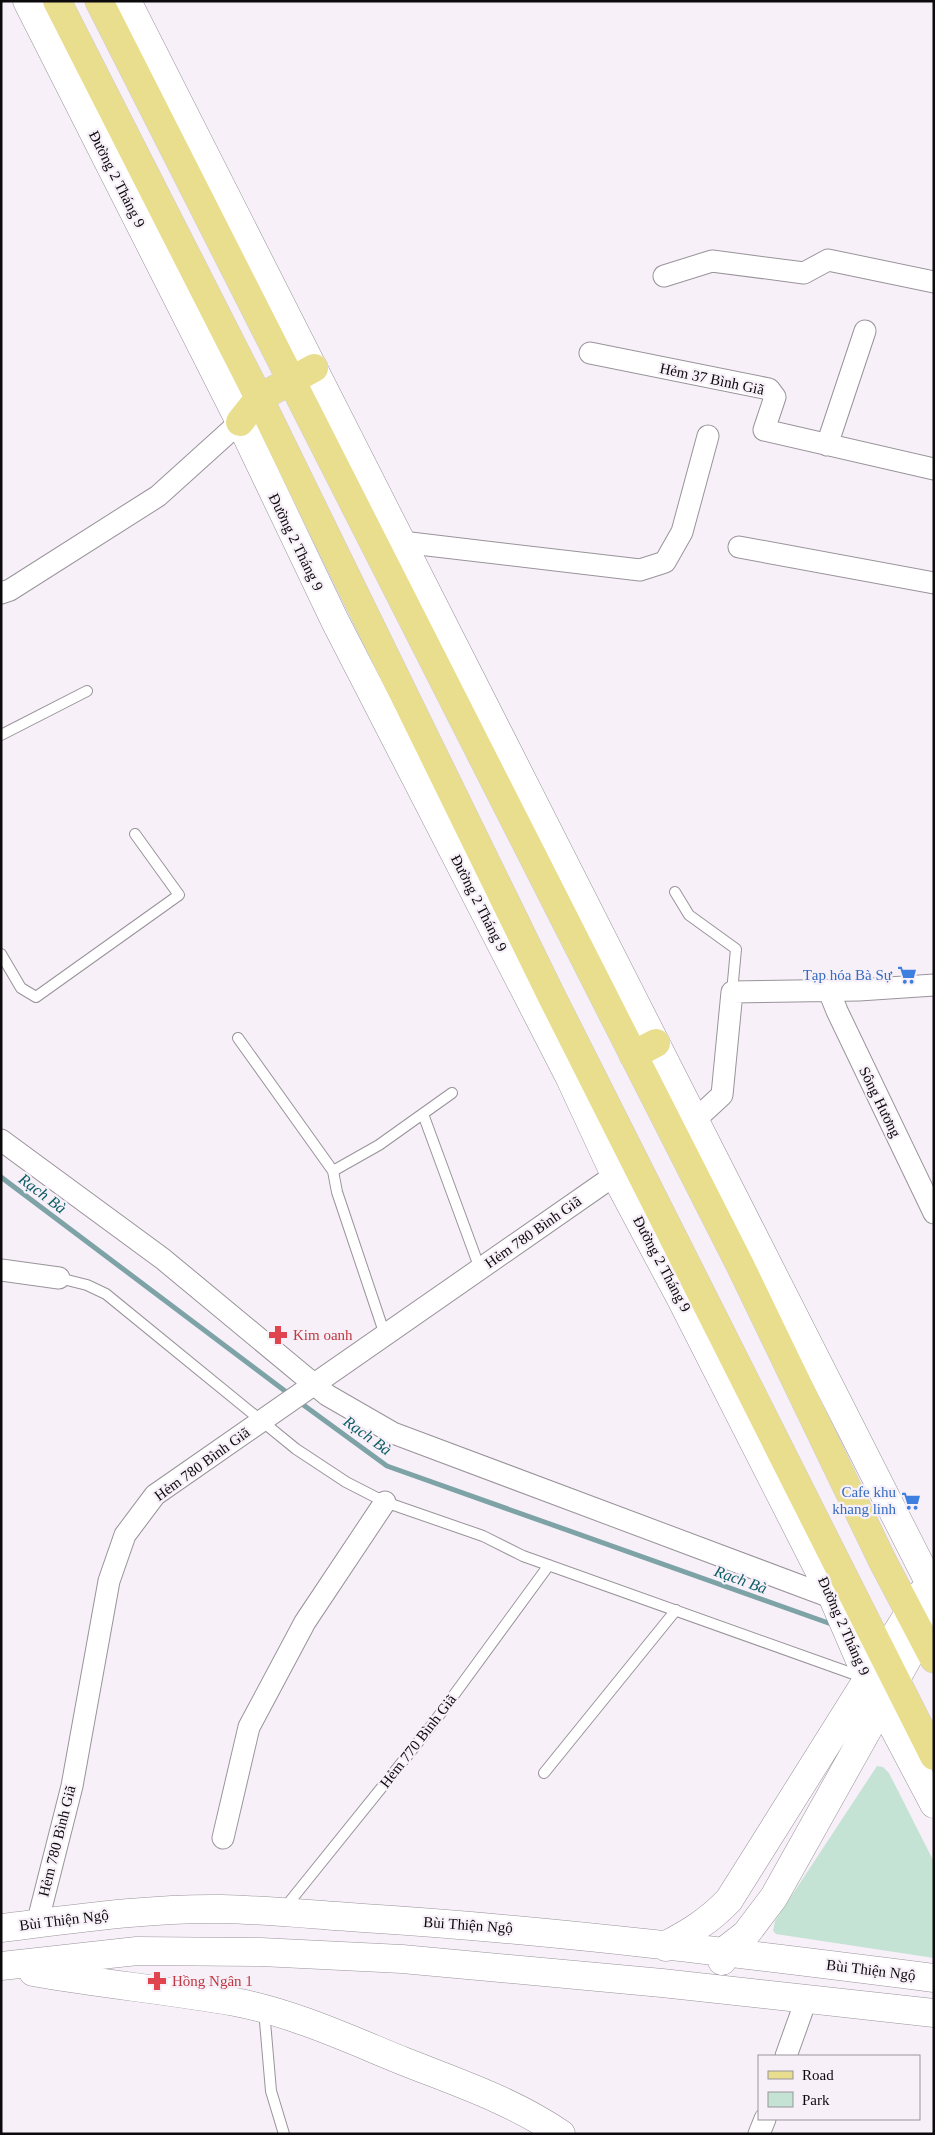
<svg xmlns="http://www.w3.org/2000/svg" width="935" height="2135" font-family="'Times New Roman',serif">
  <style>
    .green { fill: #c4e3d4 }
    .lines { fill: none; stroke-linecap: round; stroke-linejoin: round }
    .stream { stroke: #7da3a7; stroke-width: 5 }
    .lane-casing { stroke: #99939a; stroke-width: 12 }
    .street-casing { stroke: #99939a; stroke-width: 23 }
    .secondary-casing { stroke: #99939a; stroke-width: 29 }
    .primary-casing { stroke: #cfcecf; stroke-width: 29 }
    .lane { stroke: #fff; stroke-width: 10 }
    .street { stroke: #fff; stroke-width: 21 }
    .secondary { stroke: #fff; stroke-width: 28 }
    .primary { stroke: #e9dd8e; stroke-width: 28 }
    .labels { text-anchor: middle; stroke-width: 4.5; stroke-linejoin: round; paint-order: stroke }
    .street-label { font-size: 15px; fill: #0d0a0d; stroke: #f7f0f8 }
    .shop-label { font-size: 15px; fill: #366cbe; stroke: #f7f0f8; text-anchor: end }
    .health-label { font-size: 15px; fill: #be3a42; stroke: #f7f0f8; text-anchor: start }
    .water-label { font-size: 16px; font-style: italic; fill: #0d5d65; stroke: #f7f0f8 }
  </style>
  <rect width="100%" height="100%" fill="#f7f0f8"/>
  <!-- green -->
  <path class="green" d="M877 1766 883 1767 889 1773 934 1862V1958L776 1934 773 1931 775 1921Z"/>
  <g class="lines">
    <!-- stream -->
    <path class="stream" d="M1 1177 289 1394
      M298 1401 387 1466 834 1625"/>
    <!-- lane casing -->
    <g class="lane-casing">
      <path id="lane" d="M1 735 87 691
        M675 892 689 915 736 949 732 992
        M1 954 21 988 36 997 179 895 135 834
        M238 1038 333 1171 337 1192 385 1335
        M423 1114 480 1269
        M333 1171 379 1145 452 1093
        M59 1278 87 1285 106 1294 296 1449 346 1482 385 1502 483 1536 523 1556 862 1677
        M544 1773 676 1610
        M283 1910 432 1725 549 1565
        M264 2010 271 2091 284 2134"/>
    </g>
    <!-- street casing -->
    <g class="street-casing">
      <path id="street" d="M664 276 712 261 804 273 828 260 934 282
        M590 353 769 389 775 397 764 430 934 469
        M827 445 865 331
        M402 542 640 570 665 562 682 532 708 436
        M739 547 934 583
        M1 593 10 590 158 496 240 422
        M829 991 837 1011 934 1213
        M695 1120 722 1095 732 992 859 990 934 985
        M1 1140 163 1259 327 1395 393 1433 833 1598
        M1 1270 59 1278
        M223 1838 249 1727 305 1622 385 1502
        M37 1924 72 1786 109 1581 125 1535 155 1495 615 1175
        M786 2056 806 2000
        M759 2134 765 2119"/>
    </g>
    <!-- secondary casing -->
    <g class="secondary-casing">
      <path id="secondary" d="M27 1 240 422 335 621 569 1076 615 1175 681 1299 833 1598 868 1679 934 1804
        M127 1 934 1592
        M1 1928C74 1919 148 1908 222 1909 269 1910 316 1915 363 1918 554 1930 744 1954 934 1978
        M666 1947V1945C691 1932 710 1920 729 1900L921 1594
        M722 1961 723 1952 746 1934 774 1897 934 1611
        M1 1966 137 1951 261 1952 402 1959 662 1983 934 2013
        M33 1972C100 1984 168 1990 235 2002 293 2013 349 2039 403 2061 456 2082 513 2101 561 2134"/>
    </g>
    <!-- primary casing -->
    <g class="primary-casing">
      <path id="primary" d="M57 1 259 398 552 997 934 1756
        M99 1 740 1265 883 1562 934 1659
        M240 422 259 398 314 368
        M633 1055 656 1043"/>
    </g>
    <!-- lane -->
    <use href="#lane" class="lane"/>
    <!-- street -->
    <use href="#street" class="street"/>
    <!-- secondary -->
    <use href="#secondary" class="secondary"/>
    <!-- primary -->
    <use href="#primary" class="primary"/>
  </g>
  <!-- icons -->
  <defs>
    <g id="supermarket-bare" transform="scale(1.5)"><path d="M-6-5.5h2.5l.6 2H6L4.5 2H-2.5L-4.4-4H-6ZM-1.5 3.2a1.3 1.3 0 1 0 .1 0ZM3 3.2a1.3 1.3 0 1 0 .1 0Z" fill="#3f7fe0" stroke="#f7f0f8" stroke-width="2.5" paint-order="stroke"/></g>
    <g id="pharmacy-bare" transform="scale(1.5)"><path d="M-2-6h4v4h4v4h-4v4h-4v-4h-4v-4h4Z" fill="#e0444e" stroke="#f7f0f8" stroke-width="2.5" paint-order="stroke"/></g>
  </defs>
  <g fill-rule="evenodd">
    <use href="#supermarket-bare" x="907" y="975"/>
    <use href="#pharmacy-bare" x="278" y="1335"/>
    <use href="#supermarket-bare" x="911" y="1501"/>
    <use href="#pharmacy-bare" x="157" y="1981"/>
  </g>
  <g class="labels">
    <!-- street labels -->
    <g class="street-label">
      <text transform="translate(117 179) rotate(63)" y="5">Đường 2 Tháng 9</text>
      <text transform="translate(712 379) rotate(12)" y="5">Hẻm 37 Bình Giã</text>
      <text transform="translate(296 542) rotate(64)" y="5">Đường 2 Tháng 9</text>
      <text transform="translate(479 903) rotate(63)" y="5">Đường 2 Tháng 9</text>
      <text transform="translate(880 1102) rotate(64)" y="5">Sông Hương</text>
      <text transform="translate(533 1232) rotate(-35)" y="5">Hẻm 780 Bình Giã</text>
      <text transform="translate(662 1264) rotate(62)" y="5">Đường 2 Tháng 9</text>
      <text transform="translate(202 1464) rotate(-36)" y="5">Hẻm 780 Bình Giã</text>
      <text transform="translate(844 1626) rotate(66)" y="5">Đường 2 Tháng 9</text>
      <text transform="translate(418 1741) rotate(-52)" y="5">Hẻm 770 Bình Giã</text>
      <text transform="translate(57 1841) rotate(-76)" y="5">Hẻm 780 Bình Giã</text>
      <text transform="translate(64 1920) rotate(-7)" y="5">Bùi Thiện Ngộ</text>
      <text transform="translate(468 1925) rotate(4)" y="5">Bùi Thiện Ngộ</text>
      <text transform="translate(871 1970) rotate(7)" y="5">Bùi Thiện Ngộ</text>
    </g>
    <!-- shop labels -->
    <g class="shop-label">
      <text x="892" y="980">Tạp hóa Bà Sự</text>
      <text x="896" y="1497">Cafe khu<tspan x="896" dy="17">khang linh</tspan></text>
    </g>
    <!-- health labels -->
    <g class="health-label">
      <text x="293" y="1340">Kim oanh</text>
      <text x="172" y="1986">Hồng Ngân 1</text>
    </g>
    <!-- water labels -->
    <g class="water-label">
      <text transform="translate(43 1193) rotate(37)" y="6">Rạch Bà</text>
      <text transform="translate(368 1435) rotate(36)" y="6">Rạch Bà</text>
      <text transform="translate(741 1579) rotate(20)" y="6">Rạch Bà</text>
    </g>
  </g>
  <!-- border -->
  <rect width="935" height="2135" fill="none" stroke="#0d0a0d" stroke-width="5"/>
  <!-- legend -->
  <rect x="758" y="2055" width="162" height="65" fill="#f7f0f8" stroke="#99949a"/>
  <rect x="768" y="2071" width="25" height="8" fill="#e9dd8e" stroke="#99949a"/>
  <text x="802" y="2080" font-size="15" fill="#0d0a0d">Road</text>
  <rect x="768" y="2092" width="25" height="15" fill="#c4e3d4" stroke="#99949a"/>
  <text x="802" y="2105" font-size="15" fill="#0d0a0d">Park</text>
</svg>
